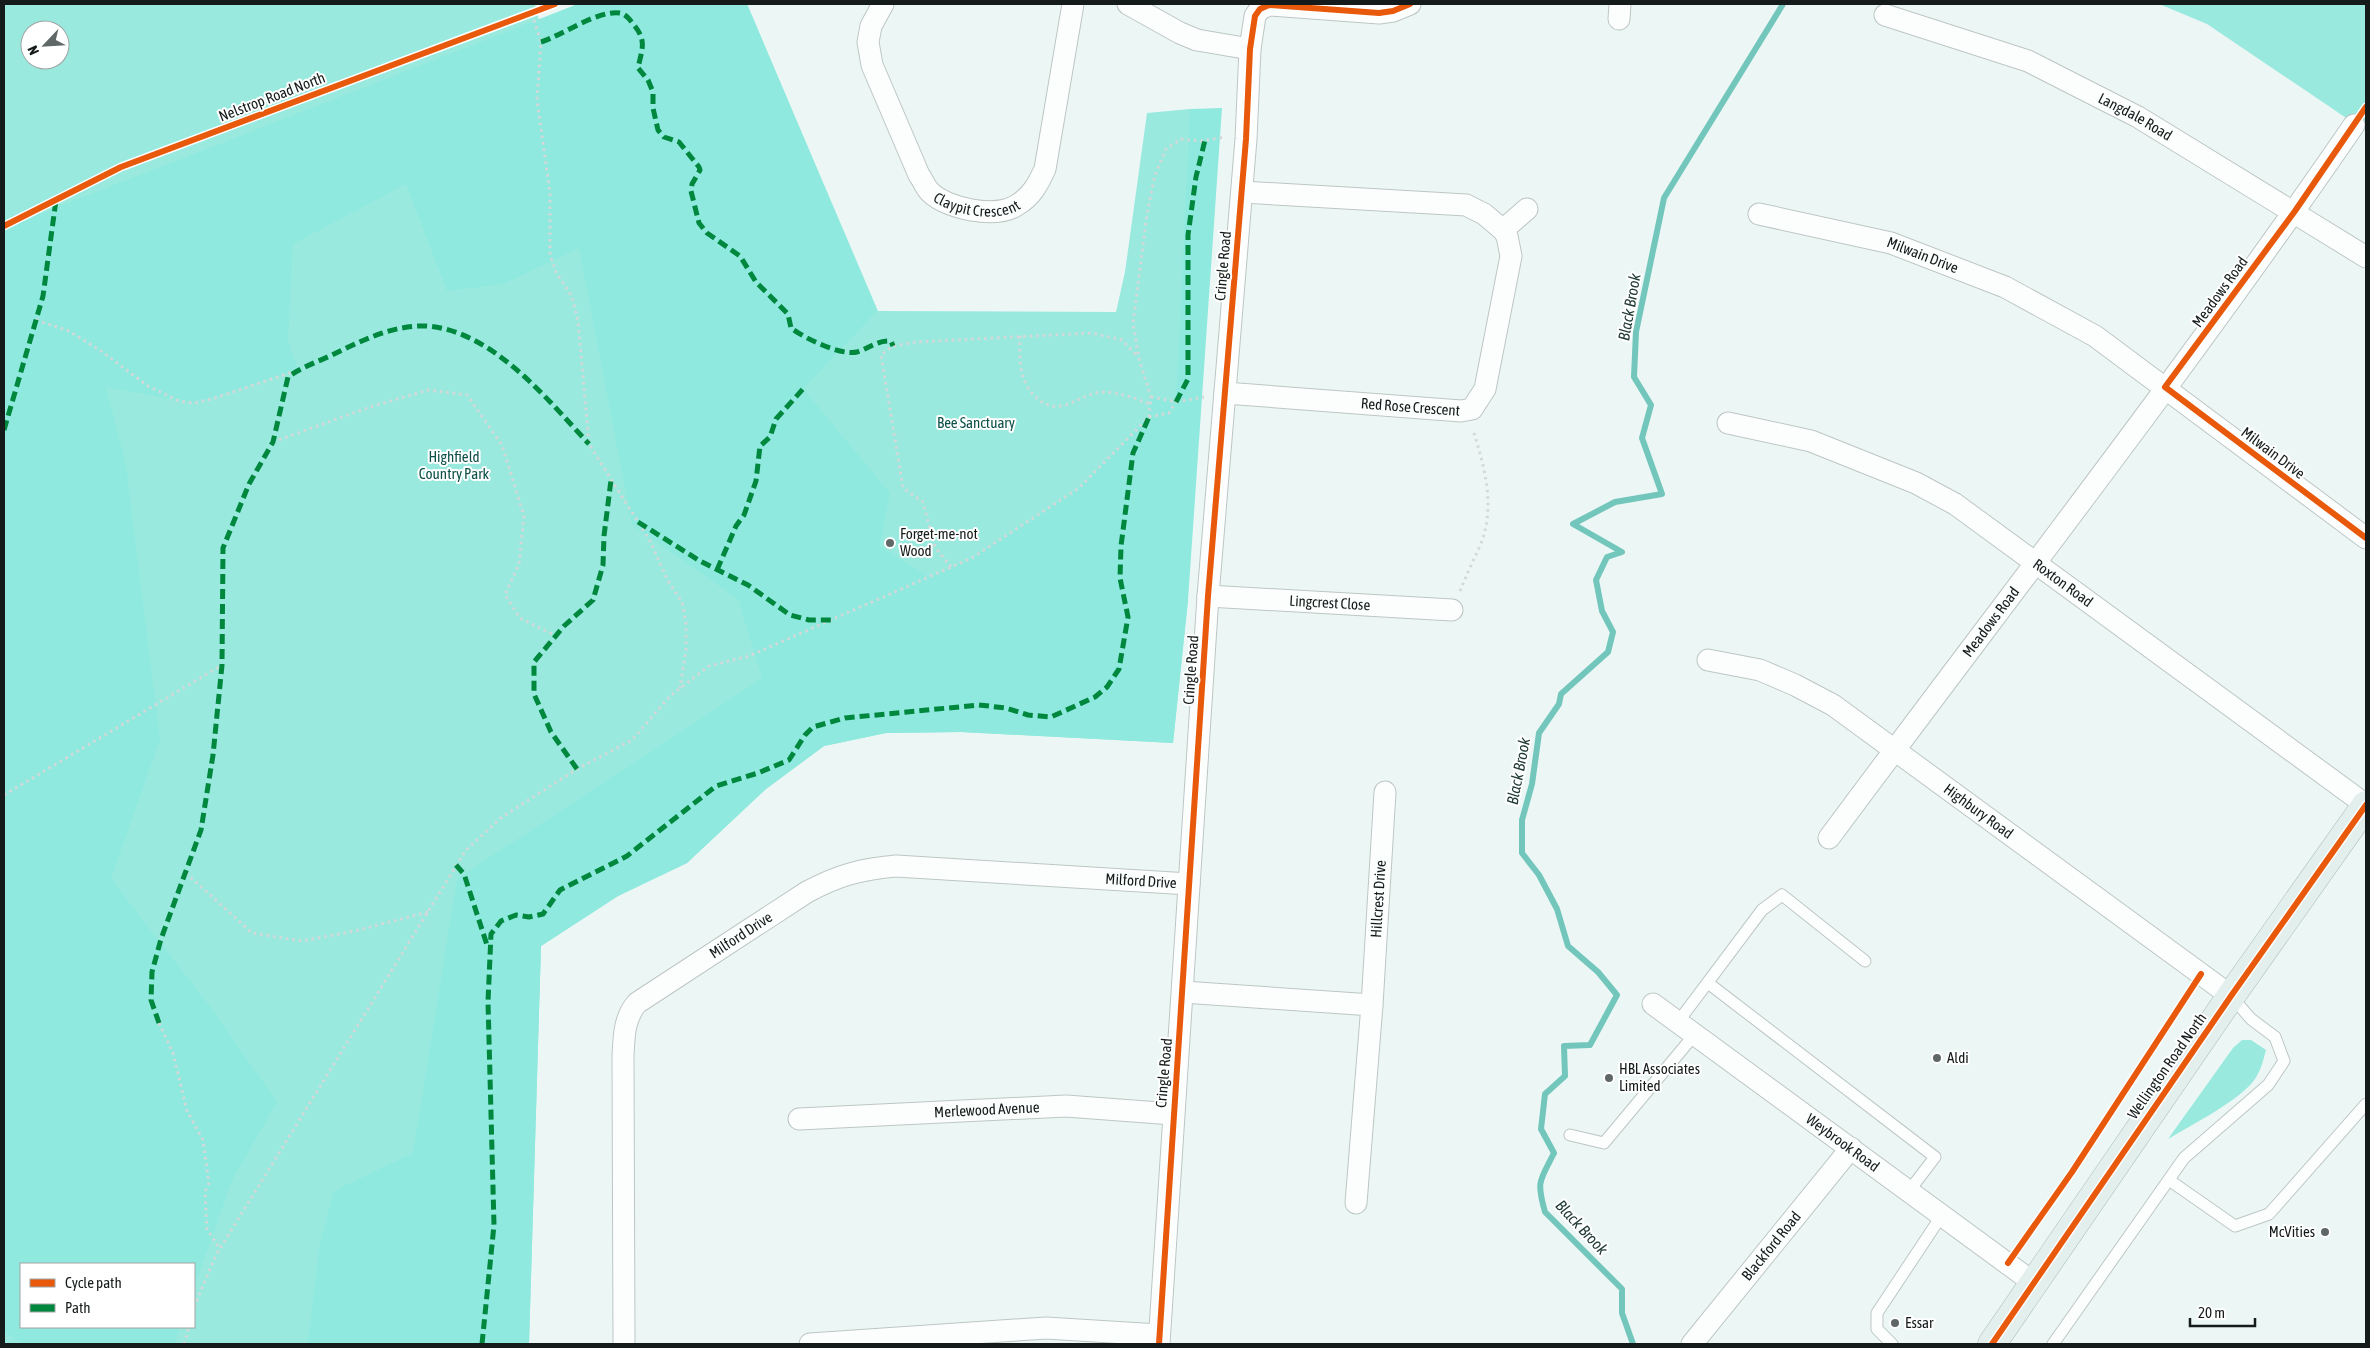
<svg xmlns="http://www.w3.org/2000/svg" width="2370" height="1348" font-family="'Asap Condensed',sans-serif">
  <style>
    .green { fill: #99e9de; fill-rule: evenodd }
    .forest { fill: #8fe9de }
    .lines { fill: none; stroke-linecap: round; stroke-linejoin: round }
    .stream { stroke: #73c6bc; stroke-width: 6 }
    .service-casing { stroke: #bdc6c4; stroke-width: 13 }
    .minor-casing { stroke: #bdc6c4; stroke-width: 23 }
    .trunk-casing { stroke: #a7bbb8; stroke-width: 29 }
    .path { stroke: #d5d8d8; stroke-width: 3; stroke-dasharray: 2.5 4; stroke-linecap: butt }
    .service { stroke: #fcfefe; stroke-width: 11 }
    .minor { stroke: #fcfefe; stroke-width: 21 }
    .trunk { stroke: #e2efed; stroke-width: 28 }
    .quiet { stroke: #00873e; stroke-width: 5; stroke-dasharray: 10 5; stroke-linecap: butt }
    .cycleway-casing { stroke: #fff; stroke-width: 9 }
    .cycleway { stroke: #e8590c; stroke-width: 6 }
    .poi-dot { fill: #606867; stroke: #fff; stroke-width: 2 }
    .labels { text-anchor: middle; stroke-width: 4; stroke-linejoin: round; paint-order: stroke }
    .street-label { font-size: 15px; fill: #141b1a; stroke: #fff }
    .park-label { font-size: 15px; fill: #0d5048; stroke: #fff }
    .poi-label { font-size: 15px; fill: #141b1a; stroke: #fff; text-anchor: start }
    .water-label { font-size: 16px; font-style: italic; fill: #223b37; stroke: #fff }
  </style>
  <rect width="100%" height="100%" fill="#ecf7f5"/>
  <!-- green -->
  <path class="green" d="M4 4H535L539 20 578 4H747L878 311 1116 312 1125 272 1147 113 1190 109 1188 600 1173 743 961 732 886 733 824 746 766 789 687 863 618 896 541 946 529 1344H4ZM30 30H60V60H30ZM21 1264H194V1327H21Z
    M2159 4H2366V127L2364 130 2207 24Z
    M2242 1040H2251L2266 1050C2263 1061 2261 1070 2255 1079 2242 1099 2190 1126 2168 1139L2233 1048Z"/>
  <!-- forest -->
  <path class="forest" d="M578 4H747L877 311 803 389 890 493 880 546 929 577 972 558 1079 488 1148 417 1151 397 1176 402 1190 109 1222 108 1188 600 1173 743 961 732 886 733 824 746 766 789 687 863 618 896 541 946 529 1344H308L319 1247 334 1191 413 1153 457 879 762 678 738 599 632 525 579 248 503 284 447 291 406 184 293 244 288 341 298 370 194 403 106 387 126 465 160 739 111 879 208 1004 277 1102 232 1180 194 1288V1264H21V1327H180L174 1344H22L4 1332V228Z"/>
  <g class="lines">
    <!-- stream -->
    <path class="stream" d="M1633 1344 1622 1313V1289L1545 1212C1536 1180 1540 1181 1554 1153L1541 1129 1545 1094 1565 1076 1564 1046 1590 1045 1617 995 1598 972 1568 946 1557 909 1539 875 1522 853V820L1532 784 1539 733 1559 704 1561 694 1608 652 1613 632 1602 611 1596 580 1607 557 1622 552 1573 524 1615 502 1662 494 1642 438 1651 405 1634 377 1636 332 1664 198 1783 4"/>
    <!-- service casing -->
    <g class="service-casing">
      <path id="service" d="M1708 983 1935 1157 1909 1191
        M1678 1022 1762 910 1782 895 1865 961
        M1570 1135 1604 1143 1695 1034
        M2169 1180 2235 1226 2269 1214 2366 1104
        M1892 1344 1877 1329V1313L1942 1215
        M2053 1344 2184 1158 2268 1085 2284 1061 2275 1037 2251 1019 2231 996"/>
    </g>
    <!-- minor casing -->
    <g class="minor-casing">
      <g id="minor">
        <path id="s1" d="M883 4 871 26 868 42 872 65 919 175C923 180 925 187 930 192 947 209 996 219 1017 205 1032 196 1038 184 1045 169L1073 4"/>
        <path d="M1128 4 1180 33 1197 40 1250 49"/>
        <path id="s2" d="M1885 15 2028 61 2138 117 2366 257"/>
        <path d="M1619 19 1620 4"/>
        <path d="M1242 192 1466 205 1484 214 1503 230 1527 209"/>
        <path id="s3" d="M1759 214 1891 243 2005 287 2095 336 2366 538"/>
        <path id="s4" d="M1225 393 1461 411 1472 409 1485 389 1511 256 1507 236 1503 230"/>
        <path id="s5" d="M1728 423 1811 441 1916 483 1955 504 2366 805"/>
        <path id="s6" d="M1208 596 1452 610"/>
        <path id="s7" d="M1708 660 1760 670 1795 685 1833 705 2231 996"/>
        <path id="s8" d="M1829 838C2005 601 2187 368 2354 125"/>
        <path d="M1183 992 1372 1005"/>
        <path id="s9" d="M1653 1004 2034 1283"/>
        <path id="s10" d="M799 1119 1066 1106 1173 1114"/>
        <path id="s11" d="M1356 1203 1372 1005 1385 792"/>
        <path id="s12" d="M624 1344 623 1056C624 1037 624 1018 637 1003L807 892C839 875 861 869 896 866L1189 884"/>
        <path d="M810 1344 1046 1328 1159 1335"/>
        <path d="M1159 1344 1208 596 1246 139 1250 49 1255 16 1260 9 1269 5 1379 13 1393 11 1410 4"/>
        <path id="s13" d="M1692 1344 1851 1148"/>
      </g>
    </g>
    <!-- trunk casing -->
    <g class="trunk-casing">
      <path id="trunk" d="M1992 1344 2231 996 2366 805"/>
    </g>
    <!-- path -->
    <path class="path" d="M532 14 541 42 537 100 550 193V255L556 272 572 297 578 321 589 444 650 541 668 581 682 602 686 623V651L680 688
      M36 320 69 331 101 351 148 386 179 401 194 403 215 398 298 370
      M1020 336C1020 346 1019 357 1021 367 1023 388 1042 412 1065 405 1079 401 1089 392 1105 392 1120 393 1135 398 1150 404
      M1151 397 1176 402 1204 397
      M1149 417 1169 413 1176 402
      M273 442 370 407 428 390 467 395 502 445 524 516 519 564 505 595 520 618 556 636
      M951 567 935 547 923 502 903 488 881 355 893 346 917 342 1091 333 1122 340 1138 357
      M1460 591C1466 576 1473 561 1480 546 1496 507 1485 468 1473 430
      M4 795 222 665
      M186 873 252 933 302 941 355 931 428 912
      M159 1023 173 1053 187 1111 203 1140 209 1183 205 1192 207 1229 220 1249
      M194 1307 216 1255 466 850 502 817 577 769 632 740 670 696 709 666 749 656 972 558 1079 488 1149 417 1151 397 1139 359 1133 323 1147 214 1155 175 1166 149 1181 139 1201 141 1225 137
      M184 1344 189 1327"/>
    <!-- service -->
    <use href="#service" class="service"/>
    <!-- minor -->
    <use href="#minor" class="minor"/>
    <!-- trunk -->
    <use href="#trunk" class="trunk"/>
    <!-- quiet -->
    <path class="quiet" d="M541 42C563 35 597 10 620 13 626 14 630 20 634 25 647 41 642 49 638 68L648 80 653 92V108L658 130 664 137 679 142 699 167 700 170 692 184 691 191 699 223 707 233 740 256 756 282 788 314 791 328C804 338 841 356 857 352 869 348 878 340 891 341L893 346
      M1176 402 1188 379V235L1196 177 1205 140
      M4 430 43 296 56 200
      M638 522 700 561 748 585 790 615 809 620H831
      M717 570 736 526 744 515 756 481 760 446 770 437 776 419 803 389
      M577 769 551 732 534 694V662L564 626 593 600 603 565 604 536 611 480
      M456 865 464 874 488 948
      M159 1023 151 1000 152 972 161 939 201 830 213 755 222 665 223 548 249 484 273 442 288 377C302 367 317 362 332 355 361 341 392 325 426 326 492 330 547 399 589 444
      M482 1344 494 1225 488 1002 491 934 501 921 516 915 529 917 543 914 560 890 627 856 716 786 758 773 789 760 805 735 813 727 845 718 979 705 1006 708 1028 715 1051 717 1095 697 1107 687 1119 669 1128 617 1120 578 1121 546 1133 453 1149 417"/>
    <!-- cycleway casing -->
    <g class="cycleway-casing">
      <path id="cycleway" d="M2366 107 2295 211 2165 387 2366 538
        M4 226 121 167 555 4
        M2008 1263 2072 1172 2201 974
        M1159 1344 1208 596 1246 139 1250 49 1255 16 1260 9 1269 5 1379 13 1393 11 1410 4
        M1992 1344 2231 996 2366 805"/>
    </g>
    <!-- cycleway -->
    <use href="#cycleway" class="cycleway"/>
  </g>
  <!-- markers -->
  <g class="poi-dot">
    <circle cx="890" cy="543" r="5"/>
    <circle cx="1937" cy="1058" r="5"/>
    <circle cx="1609" cy="1078" r="5"/>
    <circle cx="2325" cy="1232" r="5"/>
    <circle cx="1895" cy="1323" r="5"/>
  </g>
  <g class="labels">
    <!-- street labels -->
    <g class="street-label">
      <text transform="translate(272 97) rotate(-21)" y="5">Nelstrop Road North</text>
      <text dy="5" stroke="none"><textPath href="#s2" startOffset="271">Langdale Road</textPath></text>
      <text dy="5" stroke="none"><textPath href="#s1" startOffset="255">Claypit Crescent</textPath></text>
      <text dy="5" stroke="none"><textPath href="#s3" startOffset="169">Milwain Drive</textPath></text>
      <text transform="translate(1223 266) rotate(-85)" y="5">Cringle Road</text>
      <text transform="translate(2220 292) rotate(-54)" y="5">Meadows Road</text>
      <text dy="5" stroke="none"><textPath href="#s4" startOffset="186">Red Rose Crescent</textPath></text>
      <text transform="translate(2273 453) rotate(37)" y="5">Milwain Drive</text>
      <text dy="5" stroke="none"><textPath href="#s5" startOffset="376">Roxton Road</textPath></text>
      <text dy="5" stroke="none"><textPath href="#s6" startOffset="122">Lingcrest Close</textPath></text>
      <text dy="5" stroke="none"><textPath href="#s8" startOffset="270">Meadows Road</textPath></text>
      <text transform="translate(1191 670) rotate(-86)" y="5">Cringle Road</text>
      <text dy="5" stroke="none"><textPath href="#s7" startOffset="314">Highbury Road</textPath></text>
      <text dy="5" stroke="none"><textPath href="#s12" startOffset="886">Milford Drive</textPath></text>
      <text dy="5" stroke="none"><textPath href="#s11" startOffset="305">Hillcrest Drive</textPath></text>
      <text dy="5" stroke="none"><textPath href="#s12" startOffset="468">Milford Drive</textPath></text>
      <text transform="translate(2167 1066) rotate(-55)" y="5">Wellington Road North</text>
      <text transform="translate(1164 1073) rotate(-85)" y="5">Cringle Road</text>
      <text dy="5" stroke="none"><textPath href="#s10" startOffset="188">Merlewood Avenue</textPath></text>
      <text dy="5" stroke="none"><textPath href="#s9" startOffset="235">Weybrook Road</textPath></text>
      <text dy="5" stroke="none"><textPath href="#s13" startOffset="126">Blackford Road</textPath></text>
    </g>
    <!-- park labels -->
    <g class="park-label">
      <text x="976" y="428">Bee Sanctuary</text>
      <text x="454" y="462">Highfield<tspan x="454" dy="17">Country Park</tspan></text>
    </g>
    <!-- poi labels -->
    <g class="poi-label">
      <text x="900" y="539">Forget-me-not<tspan x="900" dy="17">Wood</tspan></text>
      <text x="1947" y="1063">Aldi</text>
      <text x="1619" y="1074">HBL Associates<tspan x="1619" dy="17">Limited</tspan></text>
      <text x="2315" y="1237" text-anchor="end">McVities</text>
      <text x="1905" y="1328">Essar</text>
    </g>
    <!-- water labels -->
    <g class="water-label">
      <text transform="translate(1629 307) rotate(-80)" y="6">Black Brook</text>
      <text transform="translate(1518 771) rotate(-79)" y="6">Black Brook</text>
      <text transform="translate(1582 1227) rotate(47)" y="6">Black Brook</text>
    </g>
  </g>
  <!-- border -->
  <rect width="2370" height="1348" fill="none" stroke="#141b1a" stroke-width="10"/>
  <!-- legend -->
  <rect x="20" y="1263" width="175" height="65" fill="#ffffff" stroke="#a1a4a3"/>
  <rect x="30" y="1279" width="25" height="8" fill="#e8590c" stroke="#a1a4a3"/>
  <text x="65" y="1288" font-size="15" fill="#141b1a">Cycle path</text>
  <rect x="30" y="1304" width="25" height="8" fill="#00873e" stroke="#a1a4a3"/>
  <text x="65" y="1313" font-size="15" fill="#141b1a">Path</text>
  <!-- north arrow -->
  <g transform="translate(45 45) rotate(245)"><circle r="24" fill="#ffffff" stroke="#a1a4a3"/>
  <path d="M0-4L9 19L0 12L-9 19Z" fill="#606867"/>
  <text y="-8" font-size="14" font-weight="bold" text-anchor="middle" fill="#141b1a">N</text>
  </g>
  <!-- scale -->
  <path d="M2190 1318v8h65v-8" fill="none" stroke="#141b1a" stroke-width="2.5"/>
  <text x="2198" y="1318" font-size="15" fill="#141b1a" stroke="#ffffff" stroke-width="4" paint-order="stroke">20 m</text>
</svg>
